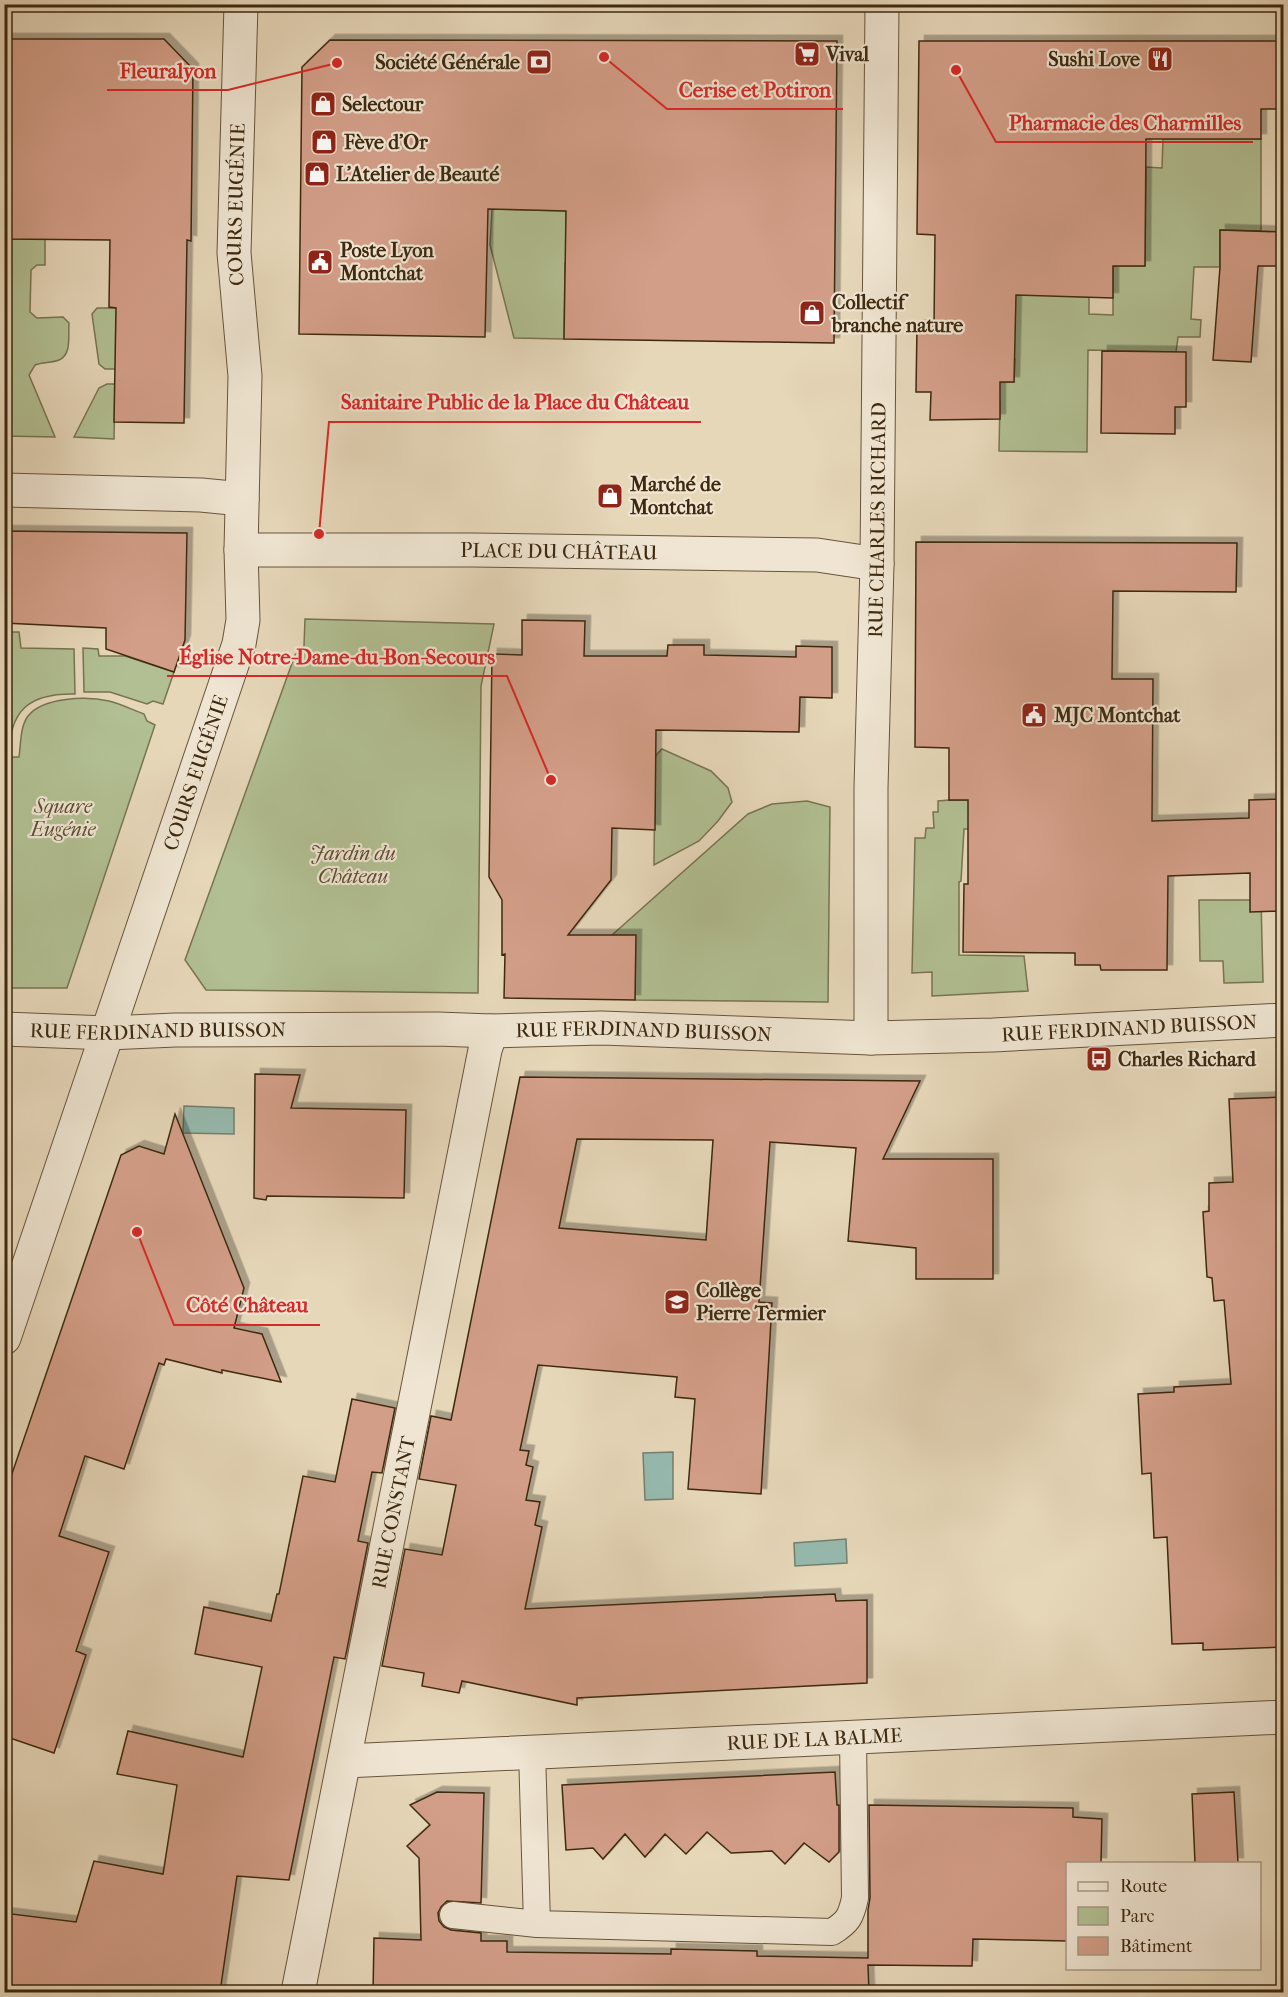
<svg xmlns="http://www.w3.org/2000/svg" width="1288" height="1997" font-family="'IM FELL French Canon',serif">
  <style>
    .green { fill: #b1bf92; stroke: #787450; stroke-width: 1.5 }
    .water { fill: #96baaf; stroke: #73806f; stroke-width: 1.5 }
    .building { fill: #d39e88; stroke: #3e290f; stroke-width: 1.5; fill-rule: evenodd; filter: url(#shadow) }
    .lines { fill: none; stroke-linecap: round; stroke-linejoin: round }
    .lane-casing { stroke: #68543a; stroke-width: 28 }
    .street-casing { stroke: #68543a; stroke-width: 35 }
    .lane { stroke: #efe5d2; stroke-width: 26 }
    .street { stroke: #efe5d2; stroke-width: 33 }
    .labels { text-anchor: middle; stroke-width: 4.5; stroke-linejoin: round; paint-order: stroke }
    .poi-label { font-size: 20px; font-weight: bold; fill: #3e290f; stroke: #efe5d2; text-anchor: start }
    .street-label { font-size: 20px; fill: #3e290f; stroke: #efe5d2 }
    .park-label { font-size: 20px; font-style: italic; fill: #5b4e30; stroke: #efe5d2 }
    .leader { fill: none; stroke: #d62828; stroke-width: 2 }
    .callout-dot { fill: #d62828; stroke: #efe5d2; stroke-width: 2 }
    .callout-label { font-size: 21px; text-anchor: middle; font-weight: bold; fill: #d62828; stroke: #efe5d2; stroke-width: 4.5; stroke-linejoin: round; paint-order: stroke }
  </style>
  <defs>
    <filter id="shadow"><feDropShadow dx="5.5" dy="-5.5" stdDeviation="0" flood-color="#0004"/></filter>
  </defs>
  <rect width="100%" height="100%" fill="#e6d7b9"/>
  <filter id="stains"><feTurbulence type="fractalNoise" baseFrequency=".00333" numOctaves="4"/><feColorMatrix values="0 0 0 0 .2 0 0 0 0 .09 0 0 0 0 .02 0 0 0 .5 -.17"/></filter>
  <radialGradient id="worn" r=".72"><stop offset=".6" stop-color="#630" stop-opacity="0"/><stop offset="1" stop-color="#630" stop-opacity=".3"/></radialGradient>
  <!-- green -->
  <path class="green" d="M602 127 630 128V153H641L642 264H623V257H616V264L565 263 564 339 514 338 490 245 492 209 566 211V230H583L584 207 566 206 567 157 601 158Z
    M1163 139H1261V231L1220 230V267H1194L1191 319 1201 320 1200 337H1178L1176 352 1088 350 1087 452 999 451 1000 402 991 382H1014L1015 359 1010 358 1008 293 1089 297V314L1113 315V266H1145L1146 167 1162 168Z
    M5 239H45V265H37L31 270 30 312 37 318 63 317 69 323C68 335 72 355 59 360 52 363 43 362 35 365L29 375 55 437 5 436Z
    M97 308H119L116 369H105L99 364 92 314Z
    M107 384H115L114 439 74 437 99 388Z
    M305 619 494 624 481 686 478 993 206 990 185 960 295 655 304 646Z
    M5 632H19L21 648 74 649 75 694C29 693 9 710 9 757H19C21 743 20 727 28 716 43 697 87 696 109 701 121 704 133 710 144 714L147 721 155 725 67 988H5L9 757H6L8 724 4 723Z
    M83 648 98 649 99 656H125L174 672 163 704 153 701 147 704 110 692H84Z
    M662 749 711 771 728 788 732 802 718 821 699 841 654 865 655 759 657 754Z
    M949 800 1015 801V829H964L961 881 959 882V955L1024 956 1028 991 932 996V972L912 973 915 838H925L926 828H934L933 812H938V801Z
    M807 801 830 807 828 1002 635 1000V936L612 935 748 814 772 804Z
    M1199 900H1261L1263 982 1224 983 1223 961H1200Z"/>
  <!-- water -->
  <path class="water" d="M184 1106 234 1108V1134L183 1133Z
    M673 1452V1499L645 1500 643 1453Z
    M846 1539 847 1563 795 1566 794 1543Z"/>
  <!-- building -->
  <path class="building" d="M4 39H164L193 69 191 241 187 240 184 423 114 422 116 308 109 307 110 240 4 239Z
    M330 40 837 41 834 343 564 339 566 211 488 209 485 337 299 334 302 67Z
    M919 41H1284V109H1261V139H1146L1145 266H1113V298L1016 295 1014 382H1000V419L930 420 931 392H916L917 326H934L935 235 917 234Z
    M1220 230 1284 232V266H1258L1251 362 1213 360 1220 267Z
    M1102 351 1186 352V407H1175V434L1101 433Z
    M4 531 187 533 185 640 174 672 106 649V628L4 623Z
    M916 542 1237 543 1236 592 1113 591 1112 679H1153L1152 821 1249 818V800L1284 799V911L1250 912V873L1168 876 1167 970H1101L1100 965H1075V953L963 952 964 884H968V800H949V748L915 747Z
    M522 620 585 621 584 656H667L668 645H704V655L796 657V646L832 647V698L800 697 799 732 656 730 655 830 612 828 611 880 568 935H636L635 1000 504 998 505 954 502 955V900L489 877 492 654 522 655Z
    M255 1074 300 1075 291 1108 406 1110 404 1198 267 1196 266 1200 254 1198Z
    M520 1077 920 1081 883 1159H993V1279H916V1248L848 1241 856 1148 770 1142 759 1302 772 1303 761 1494 688 1489 695 1399 675 1397 677 1377 538 1365 520 1450 529 1451 526 1465 533 1467 526 1500 540 1502 535 1525 542 1527 525 1609 835 1594 836 1601 867 1600V1683L577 1698V1705L462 1681 459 1693 422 1686 424 1673 382 1666 405 1549 442 1555 456 1485 419 1479 431 1416 451 1420ZM577 1139 713 1140 706 1240 559 1228Z
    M1284 1097V1182H1280L1284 1260V1647L1203 1650V1643L1172 1644 1167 1537 1154 1538 1151 1473 1142 1474 1138 1394 1174 1392V1387L1231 1384 1224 1300 1214 1301 1212 1278 1207 1277 1203 1212 1209 1211V1183L1233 1182 1229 1099Z
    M175 1114 244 1288 234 1328 262 1334 281 1382 222 1370V1373L166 1359 164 1365 159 1363 124 1469 85 1456 59 1536 109 1552 76 1651 86 1655 54 1753 4 1736V1497L121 1155 139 1146 164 1154Z
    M352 1399 395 1408 382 1473 372 1472 358 1541 368 1543 345 1659 334 1657 289 1880 237 1876 220 1992H4V1913L76 1922 94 1861 163 1874 177 1785 117 1774 128 1731 243 1757 262 1667 195 1654 204 1607 271 1621 277 1594H279L303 1476 335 1482Z
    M835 1772 837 1805H839V1852L829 1862 804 1843 785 1864 772 1851 731 1853 707 1832 686 1854 665 1834 645 1857 625 1834 603 1859 593 1848 566 1850 562 1785Z
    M437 1792 484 1793 481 1903 447 1901 441 1907 438 1913 439 1921 444 1927 451 1930 481 1933V1941H507V1952L671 1954V1949L757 1951V1956L868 1958V1910L870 1898 869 1805 1073 1808V1817L1102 1819 1101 1863H1068V1941L973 1939 972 1966 868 1965 869 1992H373L374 1938 421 1940 419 1858 407 1846 430 1825 410 1805Z
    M1234 1792 1238 1863H1195L1192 1794Z"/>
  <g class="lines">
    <!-- lane casing -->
    <g class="lane-casing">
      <path id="lane" d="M532 1751 537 1924
        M453 1915 537 1924 832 1932C848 1922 851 1917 855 1898L853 1737"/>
    </g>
    <!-- street casing -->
    <g class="street-casing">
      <g id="street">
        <path d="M4 490 201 495 242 499"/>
        <path id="s1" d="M241 550H472L817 555 877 564"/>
        <path id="s2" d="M4 1029 108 1033 175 1030 438 1029 491 1031 602 1028 871 1038 993 1035 1284 1020"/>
        <path id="s3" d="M871 1038V788L877 564 882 4"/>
        <path id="s4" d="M4 1338 239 644 243 620 241 550 245 376 234 253 241 4"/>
        <path id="s5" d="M345 1761 1284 1717"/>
        <path id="s6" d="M298 1992 485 1050 491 1031"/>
      </g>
    </g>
    <!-- lane -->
    <use href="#lane" class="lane"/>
    <!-- street -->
    <use href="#street" class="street"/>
  </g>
  <!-- icons -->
  <defs>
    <g id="supermarket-square" transform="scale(1.35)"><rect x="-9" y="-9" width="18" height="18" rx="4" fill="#8f2418" stroke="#efe5d2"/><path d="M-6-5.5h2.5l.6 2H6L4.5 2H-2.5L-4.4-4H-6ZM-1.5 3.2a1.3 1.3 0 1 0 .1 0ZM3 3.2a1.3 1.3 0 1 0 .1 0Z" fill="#fff"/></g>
    <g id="restaurant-square" transform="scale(1.35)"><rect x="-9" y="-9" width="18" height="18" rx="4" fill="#8f2418" stroke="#efe5d2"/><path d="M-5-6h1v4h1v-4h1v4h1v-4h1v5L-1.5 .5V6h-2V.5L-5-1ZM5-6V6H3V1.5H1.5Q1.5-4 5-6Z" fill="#fff"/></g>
    <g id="bank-square" transform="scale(1.35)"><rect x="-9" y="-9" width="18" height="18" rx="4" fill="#8f2418" stroke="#efe5d2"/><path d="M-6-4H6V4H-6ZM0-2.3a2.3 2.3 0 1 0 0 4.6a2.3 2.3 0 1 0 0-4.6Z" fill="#fff"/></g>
    <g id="shop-square" transform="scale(1.35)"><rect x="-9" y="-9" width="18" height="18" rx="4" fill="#8f2418" stroke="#efe5d2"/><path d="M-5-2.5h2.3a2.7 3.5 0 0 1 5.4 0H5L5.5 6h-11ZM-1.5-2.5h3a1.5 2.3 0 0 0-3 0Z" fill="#fff"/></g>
    <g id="civic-square" transform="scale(1.35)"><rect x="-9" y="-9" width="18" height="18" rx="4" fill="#8f2418" stroke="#efe5d2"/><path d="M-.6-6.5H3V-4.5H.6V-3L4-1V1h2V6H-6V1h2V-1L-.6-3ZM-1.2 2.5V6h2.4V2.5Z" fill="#fff"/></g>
    <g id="bus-square" transform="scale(1.35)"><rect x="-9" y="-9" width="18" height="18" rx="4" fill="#8f2418" stroke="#efe5d2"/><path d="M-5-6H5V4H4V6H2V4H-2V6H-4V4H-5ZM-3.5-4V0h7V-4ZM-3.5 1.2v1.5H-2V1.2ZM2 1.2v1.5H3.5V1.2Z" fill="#fff"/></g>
    <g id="school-square" transform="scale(1.35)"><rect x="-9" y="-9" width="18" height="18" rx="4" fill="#8f2418" stroke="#efe5d2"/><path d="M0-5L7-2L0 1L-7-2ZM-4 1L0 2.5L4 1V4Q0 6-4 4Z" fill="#fff"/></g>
  </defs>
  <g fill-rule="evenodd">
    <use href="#supermarket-square" x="807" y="54"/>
    <use href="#restaurant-square" x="1160" y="59"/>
    <use href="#bank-square" x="539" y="62"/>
    <use href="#shop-square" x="323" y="104"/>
    <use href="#shop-square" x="324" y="142"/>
    <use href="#shop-square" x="317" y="174"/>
    <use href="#civic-square" x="320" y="262"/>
    <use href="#shop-square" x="812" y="313"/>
    <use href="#shop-square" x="610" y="496"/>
    <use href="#civic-square" x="1034" y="715"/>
    <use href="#bus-square" x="1099" y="1059"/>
    <use href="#school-square" x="677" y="1302"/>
  </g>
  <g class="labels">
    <!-- poi labels -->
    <g class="poi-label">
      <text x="826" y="61">Vival</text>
      <text x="1140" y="66" text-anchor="end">Sushi Love</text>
      <text x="520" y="69" text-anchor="end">Société Générale</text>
      <text x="342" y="111">Selectour</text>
      <text x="344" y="149">Fève d'Or</text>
      <text x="336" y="181">L'Atelier de Beauté</text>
      <text x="340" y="257">Poste Lyon<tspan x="340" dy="23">Montchat</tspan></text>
      <text x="832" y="309">Collectif<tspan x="832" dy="23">branche nature</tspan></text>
      <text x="630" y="491">Marché de<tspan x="630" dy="23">Montchat</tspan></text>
      <text x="1054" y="722">MJC Montchat</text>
      <text x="1118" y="1066">Charles Richard</text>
      <text x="696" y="1297">Collège<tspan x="696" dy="23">Pierre Termier</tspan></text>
    </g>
    <!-- street labels -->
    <g class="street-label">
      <text dy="7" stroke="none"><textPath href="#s4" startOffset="1173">COURS EUGÉNIE</textPath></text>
      <text dy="7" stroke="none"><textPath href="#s3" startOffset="518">RUE CHARLES RICHARD</textPath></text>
      <text dy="7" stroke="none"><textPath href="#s1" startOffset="318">PLACE DU CHÂTEAU</textPath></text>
      <text dy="7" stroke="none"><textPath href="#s4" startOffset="597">COURS EUGÉNIE</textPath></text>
      <text dy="7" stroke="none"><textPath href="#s2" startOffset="1126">RUE FERDINAND BUISSON</textPath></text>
      <text dy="7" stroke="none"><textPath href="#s2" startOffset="154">RUE FERDINAND BUISSON</textPath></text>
      <text dy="7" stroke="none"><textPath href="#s2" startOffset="640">RUE FERDINAND BUISSON</textPath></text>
      <text dy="7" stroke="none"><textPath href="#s6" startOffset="489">RUE CONSTANT</textPath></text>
      <text dy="7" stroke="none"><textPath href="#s5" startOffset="470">RUE DE LA BALME</textPath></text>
    </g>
    <!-- park labels -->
    <g class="park-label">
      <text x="63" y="813">Square<tspan x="63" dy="23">Eugénie</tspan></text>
      <text x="353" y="860">Jardin du<tspan x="353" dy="23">Château</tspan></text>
    </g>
  </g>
  <!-- callouts -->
  <path class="leader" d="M337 63L228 90H107M604 57L667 109H843M956 70L996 142H1253M319 534L329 422H701M551 780L507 676H167M137 1232L174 1325H320"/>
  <g class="callout-dot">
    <circle cx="337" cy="63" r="6"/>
    <circle cx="604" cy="57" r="6"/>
    <circle cx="956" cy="70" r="6"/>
    <circle cx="319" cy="534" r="6"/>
    <circle cx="551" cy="780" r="6"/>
    <circle cx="137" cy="1232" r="6"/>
  </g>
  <g class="callout-label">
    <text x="168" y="78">Fleuralyon</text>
    <text x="755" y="97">Cerise et Potiron</text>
    <text x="1125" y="130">Pharmacie des Charmilles</text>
    <text x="515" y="409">Sanitaire Public de la Place du Château</text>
    <text x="337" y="664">Église Notre-Dame-du-Bon-Secours</text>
    <text x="247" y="1312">Côté Château</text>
  </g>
  <!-- margin -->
  <rect width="1288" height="1997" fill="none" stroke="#e6d7b9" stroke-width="24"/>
  <rect x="6" y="6" width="1276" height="1985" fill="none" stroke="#3e290f" stroke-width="3"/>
  <rect x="12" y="12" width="1264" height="1973" fill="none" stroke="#3e290f" stroke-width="1.5"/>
  <!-- legend -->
  <rect x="1066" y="1862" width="195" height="108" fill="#efe5d2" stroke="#a89a84" stroke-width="1.5"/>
  <rect x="1078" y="1882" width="30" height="9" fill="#efe5d2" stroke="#a89a84" stroke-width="1.5"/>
  <text x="1120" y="1892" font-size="18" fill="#3e290f">Route</text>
  <rect x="1078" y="1907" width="30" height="18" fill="#b1bf92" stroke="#a89a84" stroke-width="1.5"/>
  <text x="1120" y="1922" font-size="18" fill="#3e290f">Parc</text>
  <rect x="1078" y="1937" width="30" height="18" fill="#d39e88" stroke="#a89a84" stroke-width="1.5"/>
  <text x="1120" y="1952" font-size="18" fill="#3e290f">Bâtiment</text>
  <rect width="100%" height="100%" filter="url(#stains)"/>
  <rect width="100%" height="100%" fill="url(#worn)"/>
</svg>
